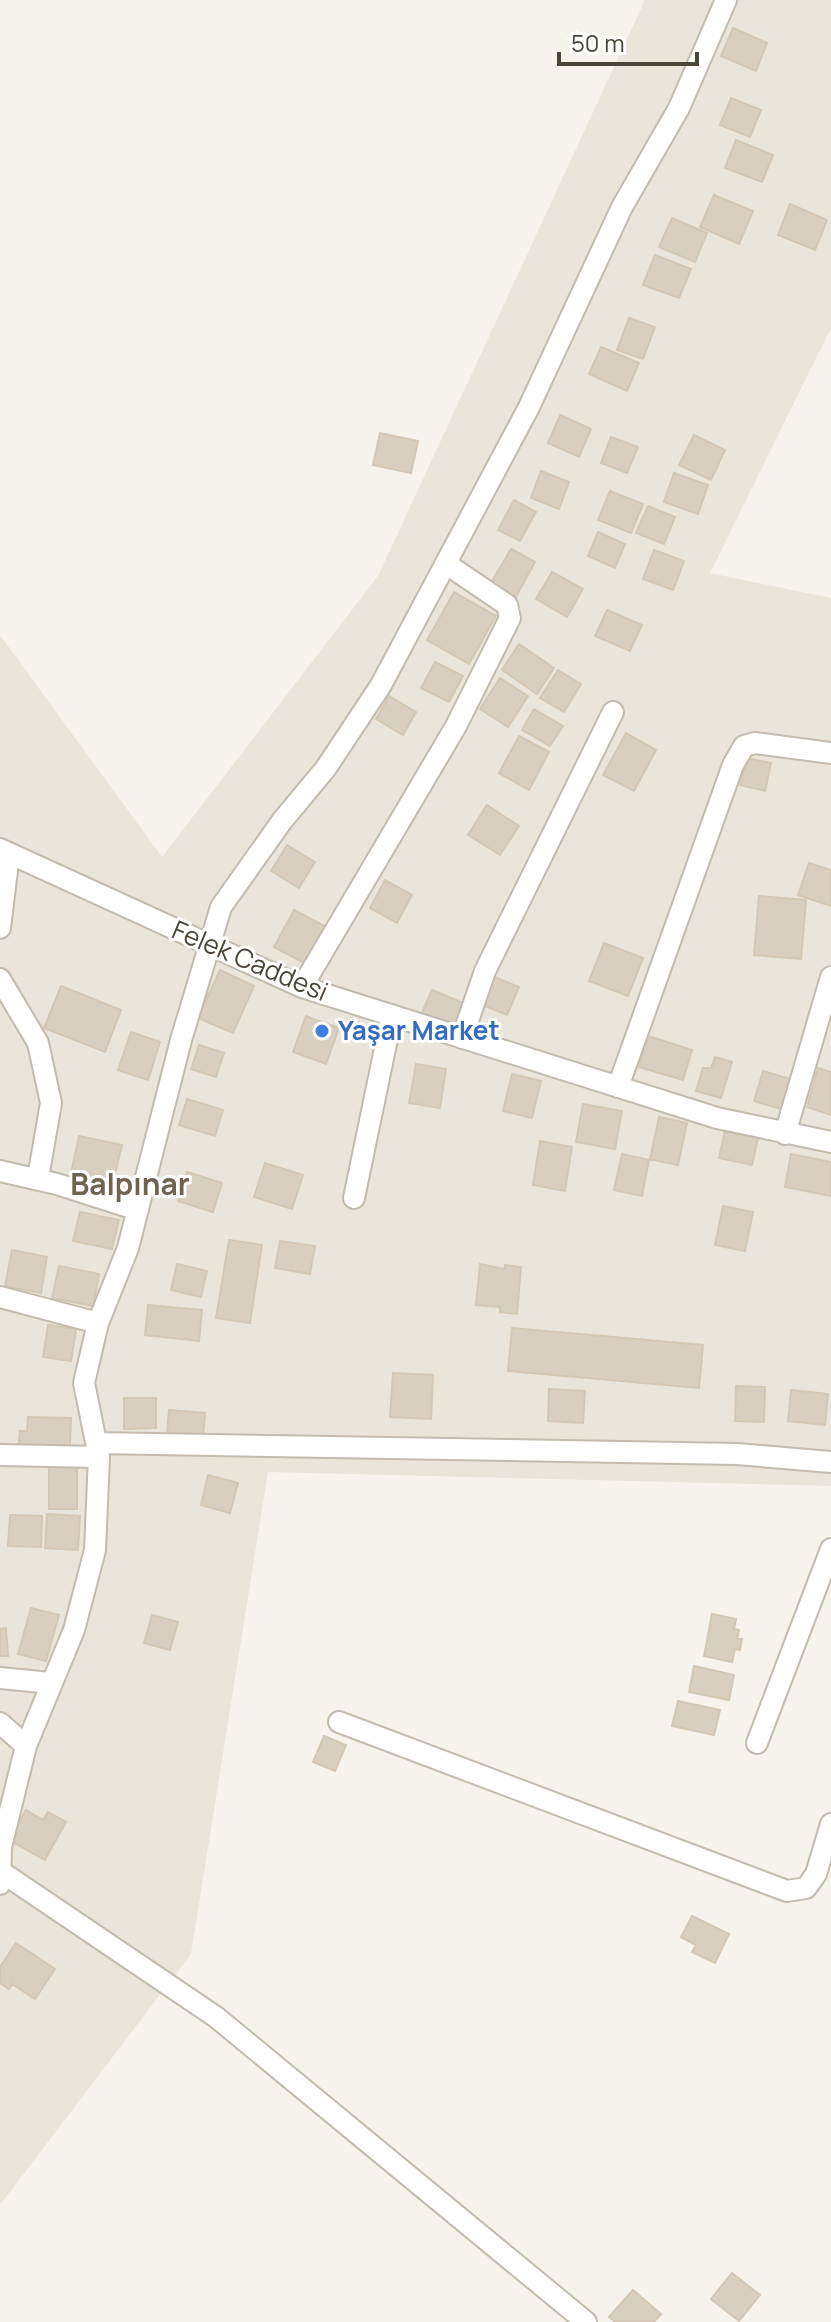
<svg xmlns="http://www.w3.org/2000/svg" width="831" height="2322" font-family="Manrope,sans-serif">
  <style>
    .residential { fill: #eae5da }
    .building { fill: #d8cfc1; stroke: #d3c7b4; stroke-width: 2 }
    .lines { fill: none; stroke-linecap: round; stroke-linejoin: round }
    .minor-casing { stroke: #c2bbae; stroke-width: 24 }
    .minor { stroke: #fff; stroke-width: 20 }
    .shop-dot { fill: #3f7fe0; stroke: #fff; stroke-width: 3 }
    .labels { text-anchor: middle; stroke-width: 6; stroke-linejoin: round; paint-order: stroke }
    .street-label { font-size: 26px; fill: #4b4439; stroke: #fff }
    .shop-label { font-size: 26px; font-weight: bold; fill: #366cbe; stroke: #fff; text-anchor: start }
    .quarter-label { font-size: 30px; font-weight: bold; fill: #6e6250; stroke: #fff }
  </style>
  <rect width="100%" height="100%" fill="#f6f3ec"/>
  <!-- residential -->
  <path class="residential" d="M645 0H831V328L710 573 831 598V1486L268 1472 191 1954 0 2205V635L162 857 378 576Z"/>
  <!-- building -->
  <path class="building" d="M733 28 767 43 756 71 721 56Z
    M731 98 761 110 750 137 720 125Z
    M736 140 773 155 762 182 725 168Z
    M714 195 753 211 739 244 700 227Z
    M790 204 827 220 815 250 778 235Z
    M672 218 707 233 695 262 659 247Z
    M655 255 691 269 679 298 643 285Z
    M629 318 655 327 643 359 617 350Z
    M601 347 639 363 627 391 589 374Z
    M560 415 591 429 579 457 548 443Z
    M380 433 418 441 411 473 373 465Z
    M694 435 725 450 711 480 679 465Z
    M611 437 638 447 627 473 601 463Z
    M541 471 569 482 559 509 531 498Z
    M674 473 708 485 698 514 664 502Z
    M610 491 643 504 631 533 598 520Z
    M514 500 536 512 520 541 498 530Z
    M648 506 675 517 664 544 636 533Z
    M598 532 625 544 615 568 588 556Z
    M511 549 535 562 516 597 491 583Z
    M654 550 684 561 673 590 643 579Z
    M552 572 583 589 567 617 536 599Z
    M454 592 496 616 469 664 427 640Z
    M607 610 642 625 630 651 595 636Z
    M519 644 554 668 537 694 502 670Z
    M435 662 463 676 449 702 421 688Z
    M558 670 581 684 564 712 540 698Z
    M500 678 528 696 508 727 480 709Z
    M389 696 416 712 403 735 376 719Z
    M534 709 563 726 550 746 522 730Z
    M626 733 656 750 634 791 603 775Z
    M519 736 549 752 529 790 499 773Z
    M746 758 771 763 765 791 740 785Z
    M487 805 519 826 500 855 468 835Z
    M287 845 315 862 299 888 271 871Z
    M809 863 831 870V906L798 895Z
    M385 880 412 895 397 923 370 908Z
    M759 896 806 900 801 959 754 955Z
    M294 910 330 929 310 966 274 947Z
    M604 943 643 958 628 996 589 981Z
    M220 970 254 986 233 1033 198 1018Z
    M492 976 519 987 507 1015 480 1004Z
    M61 986 121 1010 105 1052 44 1028Z
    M432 990 466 1004 455 1032 420 1017Z
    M306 1016 339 1028 326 1064 293 1052Z
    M131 1032 160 1042 148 1080 118 1070Z
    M648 1036 692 1050 683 1080 639 1067Z
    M199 1045 224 1053 216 1077 191 1069Z
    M715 1057 732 1062 721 1098 696 1091 703 1068H711Z
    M416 1064 446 1069 440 1108 409 1103Z
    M818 1068 831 1072V1115L807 1107Z
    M763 1071 793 1080 784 1110 754 1101Z
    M512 1074 541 1081 532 1118 503 1111Z
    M187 1099 223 1110 215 1136 179 1125Z
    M583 1104 622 1111 615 1149 576 1142Z
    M659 1117 687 1123 678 1165 650 1159Z
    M725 1130 758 1138 752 1165 719 1158Z
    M79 1136 122 1145 113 1182 71 1173Z
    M540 1141 572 1147 565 1191 533 1185Z
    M622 1154 649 1160 642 1196 614 1190Z
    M791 1154 831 1162V1196L785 1187Z
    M265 1163 303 1175 292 1209 254 1197Z
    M187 1172 222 1183 213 1212 178 1201Z
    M723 1206 753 1212 745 1251 715 1245Z
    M80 1212 119 1220 112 1249 73 1241Z
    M229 1240 262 1245 250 1323 216 1318Z
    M280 1241 315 1246 310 1274 275 1268Z
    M12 1250 47 1257 41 1293 5 1286Z
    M177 1264 207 1271 201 1297 171 1290Z
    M480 1264 504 1269 505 1265 521 1267 517 1314 500 1312V1307L476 1305Z
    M59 1266 99 1274 93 1306 52 1298Z
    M148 1305 202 1310 199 1341 145 1335Z
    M48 1325 76 1329 71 1361 43 1357Z
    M512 1328 703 1345 699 1388 508 1371Z
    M393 1373 433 1375 431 1419 390 1417Z
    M736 1386 765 1387 764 1422 735 1421Z
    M549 1389 585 1391 583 1423 548 1421Z
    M791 1390 828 1394 825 1425 788 1421Z
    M124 1398H156V1428L124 1429Z
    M169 1410 205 1413 203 1438 167 1434Z
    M28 1417 71 1418 70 1446 19 1444 20 1431H27Z
    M49 1464 77 1465V1509H49Z
    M208 1475 238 1483 230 1513 201 1505Z
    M47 1514 80 1516 78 1550 45 1548Z
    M10 1515 42 1516 41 1547 8 1546Z
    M31 1608 59 1615 46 1661 18 1654Z
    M712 1614 736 1619 734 1629 739 1630 737 1639H742L740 1650 735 1649 732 1662 704 1656Z
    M152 1615 178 1622 170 1650 144 1643Z
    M6 1628 8 1656H0V1629Z
    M694 1666 734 1675 729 1700 689 1692Z
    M678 1701 720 1710 714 1735 672 1726Z
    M324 1736 346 1745 335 1771 313 1762Z
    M26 1810 43 1820 48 1812 66 1822 45 1860 9 1840Z
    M692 1916 729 1934 715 1963 692 1952 696 1945 681 1937Z
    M16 1943 55 1969 35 1999 12 1984 9 1989 0 1983V1967Z
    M732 2273 760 2295 739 2321 711 2299Z
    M633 2290 661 2314 654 2322H615L609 2317Z"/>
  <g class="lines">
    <!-- minor casing -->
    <g class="minor-casing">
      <path id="minor" d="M0 849 302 987 717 1118 831 1142
        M0 928 9 854
        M0 979 38 1043 51 1103 38 1178
        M302 987 456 726 510 618 507 605 448 565
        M462 1038 485 971 613 712
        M618 1087 733 765 744 746 755 743 831 753
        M785 1134 831 977
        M0 1171 57 1184 138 1210
        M354 1198 392 1015
        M0 1297 98 1323 128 1248 181 1040 221 907 282 821 326 768 381 685 529 407 622 207 679 108 726 0
        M96 1443 737 1454 831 1462
        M0 1455 99 1457
        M0 1678 51 1683
        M339 1722 787 1891 806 1888 816 1874 831 1824
        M0 1723 26 1746
        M757 1743 831 1549
        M3 1873 216 2017 586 2322
        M0 1884 1 1847 26 1746 74 1630 95 1550 99 1457 84 1383 98 1323"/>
    </g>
    <!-- minor -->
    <use href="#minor" class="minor"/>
  </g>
  <!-- markers -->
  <circle class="shop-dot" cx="322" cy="1031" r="8"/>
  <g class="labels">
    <!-- street labels -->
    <g class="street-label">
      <text transform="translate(250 961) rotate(23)" y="9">Felek Caddesi</text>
    </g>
    <!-- shop labels -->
    <g class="shop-label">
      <text x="338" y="1040">Yaşar Market</text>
    </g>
    <!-- quarter labels -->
    <g class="quarter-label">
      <text x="130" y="1195">Balpınar</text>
    </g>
  </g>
  <!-- scale -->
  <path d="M559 52v12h138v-12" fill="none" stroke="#4b4439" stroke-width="4"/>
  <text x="571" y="52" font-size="24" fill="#4b4439" stroke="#ffffff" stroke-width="6" paint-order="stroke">50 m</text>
</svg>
